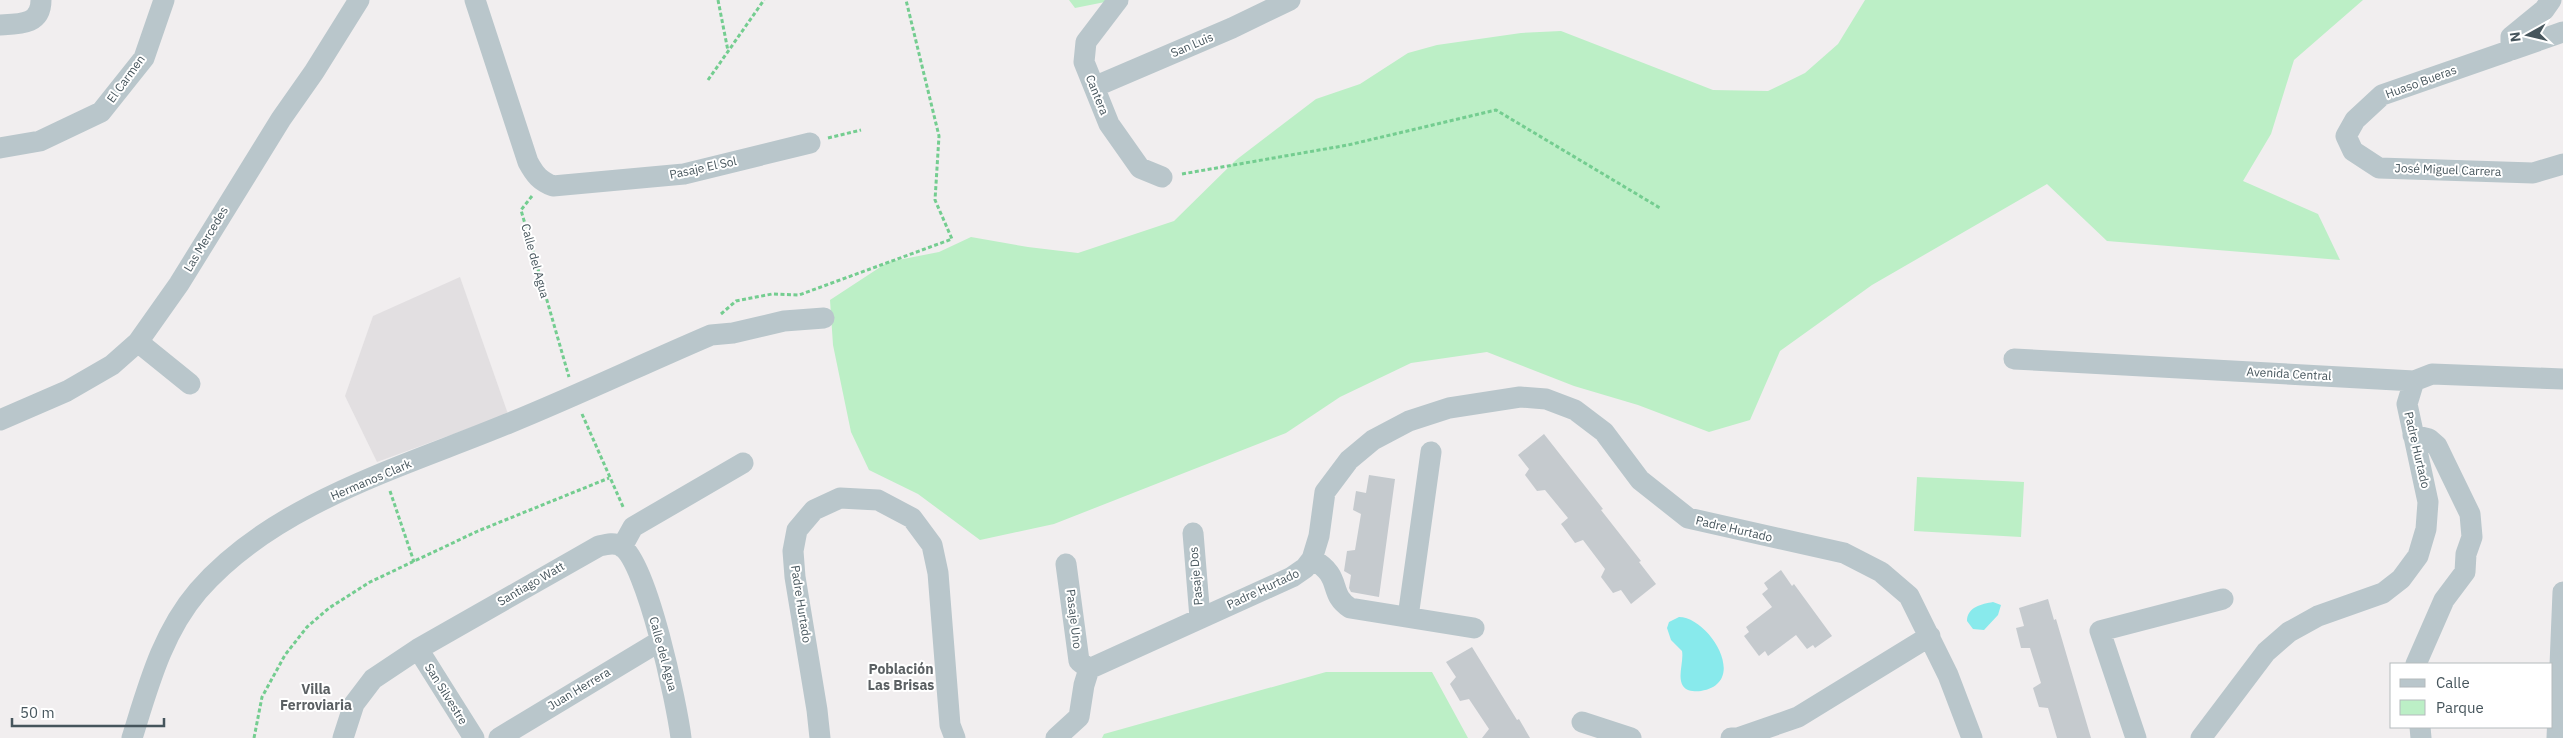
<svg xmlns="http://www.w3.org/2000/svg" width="2563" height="738" font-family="'IBM Plex Sans',sans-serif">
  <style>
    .education { fill: #e2dfe1 }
    .green { fill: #bcefc6 }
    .water { fill: #88eaec }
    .building { fill: #c5cace }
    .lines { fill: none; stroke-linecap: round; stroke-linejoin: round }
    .path { stroke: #74cd90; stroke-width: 3; stroke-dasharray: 4 2.5; stroke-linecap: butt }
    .minor { stroke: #b9c6cb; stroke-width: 21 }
    .labels { text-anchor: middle; stroke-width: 4; stroke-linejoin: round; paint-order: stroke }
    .street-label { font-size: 12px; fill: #46555c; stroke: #fff }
    .neighbourhood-label { font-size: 14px; font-weight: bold; fill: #5b6063; stroke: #fff }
  </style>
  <rect width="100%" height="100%" fill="#f1eeef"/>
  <!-- education -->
  <path class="education" d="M460 277 508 414 377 462 345 396 373 316Z"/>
  <!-- green -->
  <path class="green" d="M1069 0H1115L1075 8Z
    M1865 0H2363L2294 60 2271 134 2243 181 2318 214 2340 260 2107 241 2047 184 1872 285 1780 351 1750 420 1709 432 1638 405 1574 386 1487 352 1411 363 1340 397 1286 433 1054 524 980 540 918 494 869 470 851 432 833 345 830 300 888 262 939 252 971 237 1028 247 1078 253 1174 221 1236 160 1316 99 1360 84 1408 53 1437 45 1521 33 1561 31 1713 90 1768 91 1805 73 1838 44Z
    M1917 477 2024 482 2021 537 1914 531Z
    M1326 672H1432L1468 738H1102L1104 734Z"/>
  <!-- water -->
  <path class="water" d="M1993 602 2001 605 1998 615 1984 630 1973 629 1967 621C1967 607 1982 604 1993 602Z
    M1679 617C1709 617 1750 683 1701 691 1695 692 1686 691 1683 686 1677 677 1684 661 1682 651L1671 640 1667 628 1669 622Z"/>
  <!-- building -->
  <path class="building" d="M1544 434 1603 509 1601 510 1641 561 1639 562 1656 584 1631 604 1621 590 1613 593 1601 577 1605 569 1583 540 1575 543 1561 524 1568 518 1545 490 1537 491 1525 475 1529 469 1518 455Z
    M1369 475 1395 479 1379 597 1351 592 1349 588 1351 575 1344 571 1347 551 1355 550 1361 514 1353 510 1356 491 1366 493Z
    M1781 570 1792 586 1794 584 1832 636 1815 648 1813 645 1807 649 1796 635 1768 656 1765 651 1759 656 1744 636 1749 632 1746 627 1772 607 1762 594 1768 589 1764 583Z
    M2048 599 2054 620 2056 619 2091 738H2057L2048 708 2039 707 2033 688 2041 683 2030 648H2021L2016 628 2024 626 2019 608Z
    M1472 647 1517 720 1519 719 1530 738H1482L1489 729 1469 699 1460 701 1450 684 1456 677 1446 662Z"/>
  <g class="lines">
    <!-- path -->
    <path class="path" d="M718 0 728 51
      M708 80 764 0
      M828 138 861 130
      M1182 174 1348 145 1496 110 1660 208
      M532 196 521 210 569 377
      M721 314 736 301 772 294 799 295 952 239 935 200 939 136 906 0
      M582 414 624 509
      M390 491 414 562
      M254 738 262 697 285 655 307 627 329 608 370 582 478 531 609 478"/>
    <!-- minor -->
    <path class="minor" d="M475 0 528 162C535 175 540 181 553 186L684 174 810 143
      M1118 0 1086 42 1084 62 1109 124 1140 168 1162 177
      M0 25C20 24 41 25 41 0
      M2563 32 2382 95 2355 120 2346 136 2353 151 2379 168 2533 173 2563 164
      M2511 50V37L2544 10 2551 0
      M1094 87 1232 28 1290 0
      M0 148 40 141 101 112 144 58 164 0
      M138 342 190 384
      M2014 359 2414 381 2432 374 2563 379
      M0 420 67 391 112 365 138 342 179 284 281 119 314 72 359 0
      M2413 435 2429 439 2437 446 2470 514 2472 537 2466 554 2465 572 2444 600 2416 664
      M1193 533 1200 618
      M622 547 633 527 743 463
      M1312 559C1344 577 1327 593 1350 608L1474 628
      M1066 564 1079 661 1089 669
      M1408 617 1431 452
      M418 649 474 738
      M1582 722 1631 738
      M2420 727 2421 738
      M132 738C148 687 162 633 198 591 274 503 403 467 507 424 576 396 643 364 711 335L733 333 784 321 824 318
      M343 738 354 704 373 679 418 649 599 546C607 544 614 542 621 546 647 561 677 705 681 738
      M499 738 660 641
      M820 738 817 710 795 577 793 551 797 530 814 510 840 498 878 500 912 518 932 545 938 573 950 725 955 738
      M1056 738 1079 717 1084 685 1089 669 1292 577 1305 568 1312 559 1319 536 1325 492 1349 460 1373 440 1409 421 1449 408 1520 397 1546 399 1575 410 1604 432 1640 480 1688 518 1844 553 1881 572 1909 596 1948 675 1972 738
      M1731 738H1738L1798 717 1930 636
      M2136 738 2100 631 2223 599
      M2201 738 2266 652 2289 632 2318 616 2383 593 2401 579 2418 556 2426 529 2428 502 2407 404 2414 381
      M2557 738 2563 592"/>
  </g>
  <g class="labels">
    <!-- street labels -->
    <g class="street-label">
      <text transform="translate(1192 45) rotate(-23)" y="4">San Luis</text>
      <text transform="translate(126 79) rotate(-54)" y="4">El Carmen</text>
      <text transform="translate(2421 82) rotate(-20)" y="4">Huaso Bueras</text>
      <text transform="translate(1097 95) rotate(68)" y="4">Cantera</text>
      <text transform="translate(703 168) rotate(-12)" y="4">Pasaje El Sol</text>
      <text transform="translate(2448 170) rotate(2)" y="4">José Miguel Carrera</text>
      <text transform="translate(206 239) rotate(-59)" y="4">Las Mercedes</text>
      <text transform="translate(535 261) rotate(75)" y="4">Calle del Agua</text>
      <text transform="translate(2289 374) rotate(3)" y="4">Avenida Central</text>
      <text transform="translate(2417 450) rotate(77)" y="4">Padre Hurtado</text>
      <text transform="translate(371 480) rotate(-23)" y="4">Hermanos Clark</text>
      <text transform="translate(1734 529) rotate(13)" y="4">Padre Hurtado</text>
      <text transform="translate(1196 576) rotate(-95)" y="4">Pasaje Dos</text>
      <text transform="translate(531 584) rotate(-30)" y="4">Santiago Watt</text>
      <text transform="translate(1263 589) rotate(-25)" y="4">Padre Hurtado</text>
      <text transform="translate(801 604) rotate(81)" y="4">Padre Hurtado</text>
      <text transform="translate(1074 619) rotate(83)" y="4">Pasaje Uno</text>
      <text transform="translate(663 654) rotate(75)" y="4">Calle del Agua</text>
      <text transform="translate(579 689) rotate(-31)" y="4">Juan Herrera</text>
      <text transform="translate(446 694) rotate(58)" y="4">San Silvestre</text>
    </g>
    <!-- neighbourhood labels -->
    <g class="neighbourhood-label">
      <text x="901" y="674">Población<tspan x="901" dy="16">Las Brisas</tspan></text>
      <text x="316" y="694">Villa<tspan x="316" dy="16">Ferroviaria</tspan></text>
    </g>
  </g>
  <!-- legend -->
  <rect x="2390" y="663" width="162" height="65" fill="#ffffff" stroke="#b5bbbe"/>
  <rect x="2400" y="679" width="25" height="8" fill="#b9c6cb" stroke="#b5bbbe"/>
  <text x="2436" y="688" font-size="15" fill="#46555c">Calle</text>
  <rect x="2400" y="700" width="25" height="15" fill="#bcefc6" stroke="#b5bbbe"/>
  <text x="2436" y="713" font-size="15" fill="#46555c">Parque</text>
  <!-- north arrow -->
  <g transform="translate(2528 35) rotate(262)" stroke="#ffffff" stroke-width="4" paint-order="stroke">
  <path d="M0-4L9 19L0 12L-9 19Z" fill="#46555c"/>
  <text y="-8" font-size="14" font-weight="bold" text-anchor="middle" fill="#46555c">N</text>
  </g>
  <!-- scale -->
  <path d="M12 718v8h152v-8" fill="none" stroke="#46555c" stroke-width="2.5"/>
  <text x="20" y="718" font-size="15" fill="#46555c" stroke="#ffffff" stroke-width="4" paint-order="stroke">50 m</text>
</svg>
